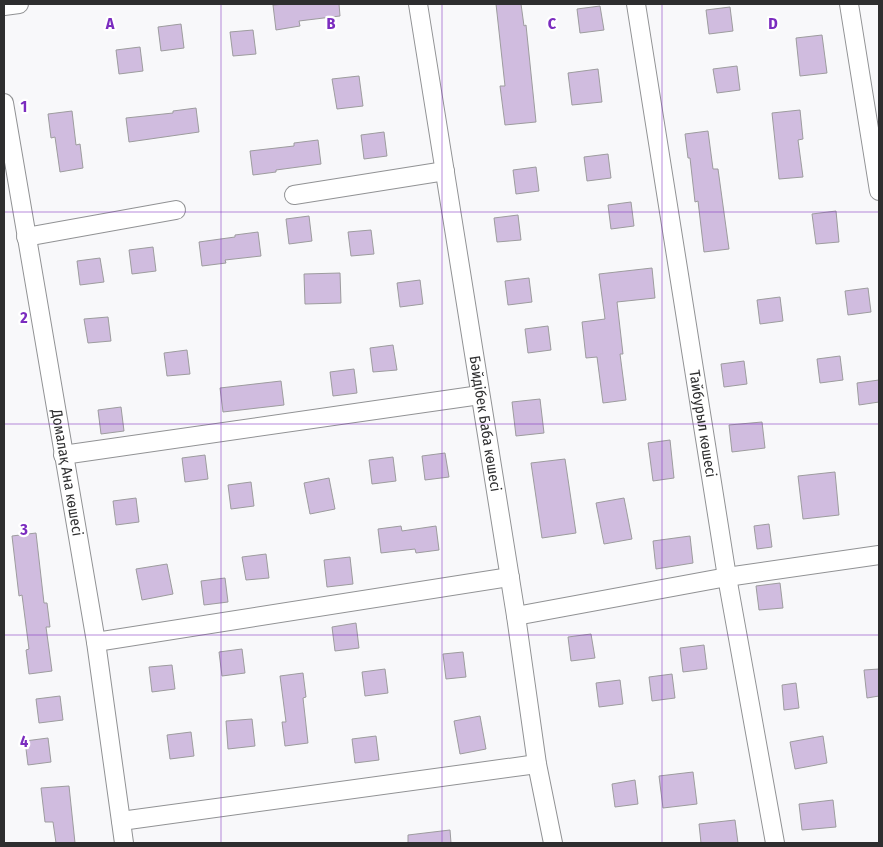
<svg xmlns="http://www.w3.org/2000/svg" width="883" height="847" font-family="'Fira Sans Condensed',sans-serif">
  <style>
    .building { fill: #d0bcdf; stroke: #9d9c9e }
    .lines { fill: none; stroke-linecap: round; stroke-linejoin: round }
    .minor-casing { stroke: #919294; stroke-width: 20 }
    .minor { stroke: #fff; stroke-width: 18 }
    .grid { fill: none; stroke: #7b2cbf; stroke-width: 1; stroke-opacity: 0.55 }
    .labels { text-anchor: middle; stroke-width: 4.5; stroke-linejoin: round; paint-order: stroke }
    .street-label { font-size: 15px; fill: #2e2e2f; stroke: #fff }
    .grid-label { font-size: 16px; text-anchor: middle; font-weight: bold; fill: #7b2cbf; stroke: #fff; stroke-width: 4.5; stroke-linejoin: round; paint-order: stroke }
  </style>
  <rect width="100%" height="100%" fill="#f8f8fa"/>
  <!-- building -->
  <path class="building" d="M286 4H339L340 16 299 21 300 26 276 30 273 5Z
    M496 4H521L524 26 526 25 536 122 505 125 500 86H505Z
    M600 6 604 30 580 33 577 9Z
    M730 7 733 31 709 34 706 10Z
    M181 24 184 48 161 51 158 27Z
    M253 30 256 54 233 56 230 32Z
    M822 35 827 73 800 76 796 38Z
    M140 47 143 71 119 74 116 50Z
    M737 66 740 90 717 93 713 69Z
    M598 69 602 102 572 105 568 73Z
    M359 76 363 106 337 109 332 79Z
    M196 108 199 132 129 142 126 118 173 113V111Z
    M800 110 803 139 798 140 803 177 779 179 772 113Z
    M72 111 76 145 80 144 83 168 60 172 55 137 51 138 48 114Z
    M708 131 713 169H718L729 249 704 252 698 201 695 202 690 158H688L685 134Z
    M384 132 387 156 364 159 361 135Z
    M318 140 321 164 276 170V172L253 175 250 151 294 146V143Z
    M608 154 611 178 587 181 584 157Z
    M536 167 539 191 516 194 513 170Z
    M631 202 634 226 611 229 608 205Z
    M836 211 839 242 816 244 812 214Z
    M518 215 521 240 497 242 494 218Z
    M309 216 312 241 289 244 286 219Z
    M371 230 374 254 351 256 348 232Z
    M258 232 261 256 225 260 226 263 202 266 199 242 235 237V235Z
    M153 247 156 271 132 274 129 250Z
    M100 258 104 282 80 285 77 261Z
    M652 268 655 298 617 302 623 354H620L626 400 603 403 597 357 586 358 582 322 605 319 599 274Z
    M340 273 341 303 305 304 304 274Z
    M529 278 532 302 508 305 505 281Z
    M420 280 423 304 400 307 397 283Z
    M868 288 871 312 848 315 845 291Z
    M780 297 783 321 760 324 757 300Z
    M108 317 111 341 88 343 84 319Z
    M548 326 551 350 528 353 525 329Z
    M393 345 397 370 373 372 370 348Z
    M187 350 190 374 167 376 164 353Z
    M840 356 843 380 820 383 817 359Z
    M744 361 747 384 724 387 721 364Z
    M354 369 357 393 333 396 330 372Z
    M879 380V402L859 405 857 383Z
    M281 381 284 405 223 412 220 388Z
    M540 399 544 433 516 436 512 402Z
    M121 407 124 431 101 434 98 410Z
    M762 422 765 448 732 452 729 425Z
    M670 440 674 478 653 481 648 443Z
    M445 453 449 477 425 480 422 456Z
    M205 455 208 479 185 482 182 458Z
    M393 457 396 481 372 484 369 460Z
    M565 459 576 533 542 538 531 463Z
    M835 472 839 515 803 519 798 476Z
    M329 478 335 509 310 514 304 483Z
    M251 482 254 506 231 509 228 485Z
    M136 498 139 522 116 525 113 501Z
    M624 498 632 539 604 544 596 503Z
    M769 524 772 547 757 549 754 526Z
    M401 526 402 531 436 526 439 550 416 553 415 549 381 553 378 529Z
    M36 533 44 603H47L50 627H46L52 671 29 674 26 650 29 649 22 595 19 596 12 536Z
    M690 536 693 563 656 569 653 541Z
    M266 554 269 578 246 580 242 557Z
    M350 557 353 584 327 587 324 560Z
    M167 564 173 594 142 600 136 569Z
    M225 578 228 602 204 605 201 581Z
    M780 583 783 608 759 610 756 586Z
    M356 623 359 648 335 651 332 627Z
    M591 634 595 658 571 661 568 637Z
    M704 645 707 669 683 672 680 648Z
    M242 649 245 673 222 676 219 652Z
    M463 652 466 677 446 679 443 654Z
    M172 665 175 689 152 692 149 667Z
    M385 669 388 693 365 696 362 672Z
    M879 669V696L867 698 864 670Z
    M303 673 306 697 303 698 308 743 285 746 282 722H286L280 676Z
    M672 674 675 698 652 701 649 677Z
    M620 680 623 704 599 707 596 683Z
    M796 683 799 708 784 710 782 685Z
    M60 696 63 720 39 723 36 699Z
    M480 716 486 749 460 754 454 721Z
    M252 719 255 746 228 749 226 721Z
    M191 732 194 756 170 759 167 735Z
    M376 736 379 760 355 763 352 739Z
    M823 736 827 763 795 769 790 742Z
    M48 738 51 762 28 765 25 741Z
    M693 772 697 804 663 808 659 776Z
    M635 780 638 804 615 807 612 784Z
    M69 786 75 843H56L53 822H45L41 788Z
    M833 800 836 827 802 830 799 804Z
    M735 820 738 843H701L699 824Z
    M450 830 451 843H408V835Z"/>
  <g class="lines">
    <!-- minor casing -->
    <g class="minor-casing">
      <g id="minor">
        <path id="s1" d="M418 4 516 616 537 764 553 843"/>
        <path id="s2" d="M636 4 727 577 775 843"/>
        <path d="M849 4 879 191"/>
        <path d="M4 6 19 4"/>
        <path id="s3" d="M4 103 96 642 124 843"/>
        <path d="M294 195 445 171"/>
        <path d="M26 237 176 210"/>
        <path d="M63 455 480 395"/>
        <path d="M516 616 727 577 879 555"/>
        <path d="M96 642 510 577"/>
        <path d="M121 821 537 764"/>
      </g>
    </g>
    <!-- minor -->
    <use href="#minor" class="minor"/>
  </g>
  <!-- grid -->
  <path class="grid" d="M221 4V843M442 4V843M662 4V843M4 212H879M4 424H879M4 635H879"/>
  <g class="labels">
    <!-- street labels -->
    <g class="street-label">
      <text dy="5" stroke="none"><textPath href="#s1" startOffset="425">Бәйдібек Баба көшесі</textPath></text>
      <text dy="5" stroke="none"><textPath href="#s2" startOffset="425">Тайбурыл көшесі</textPath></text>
      <text dy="5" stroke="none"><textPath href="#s3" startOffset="375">Домалақ Ана көшесі</textPath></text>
    </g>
  </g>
  <g class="grid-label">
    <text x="110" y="29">A</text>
    <text x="331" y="29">B</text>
    <text x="552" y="29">C</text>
    <text x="773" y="29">D</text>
    <text x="24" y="112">1</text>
    <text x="24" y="323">2</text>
    <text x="24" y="535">3</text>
    <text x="24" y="747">4</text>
  </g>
  <!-- border -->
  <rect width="883" height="847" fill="none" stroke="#2e2e2f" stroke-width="10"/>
</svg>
